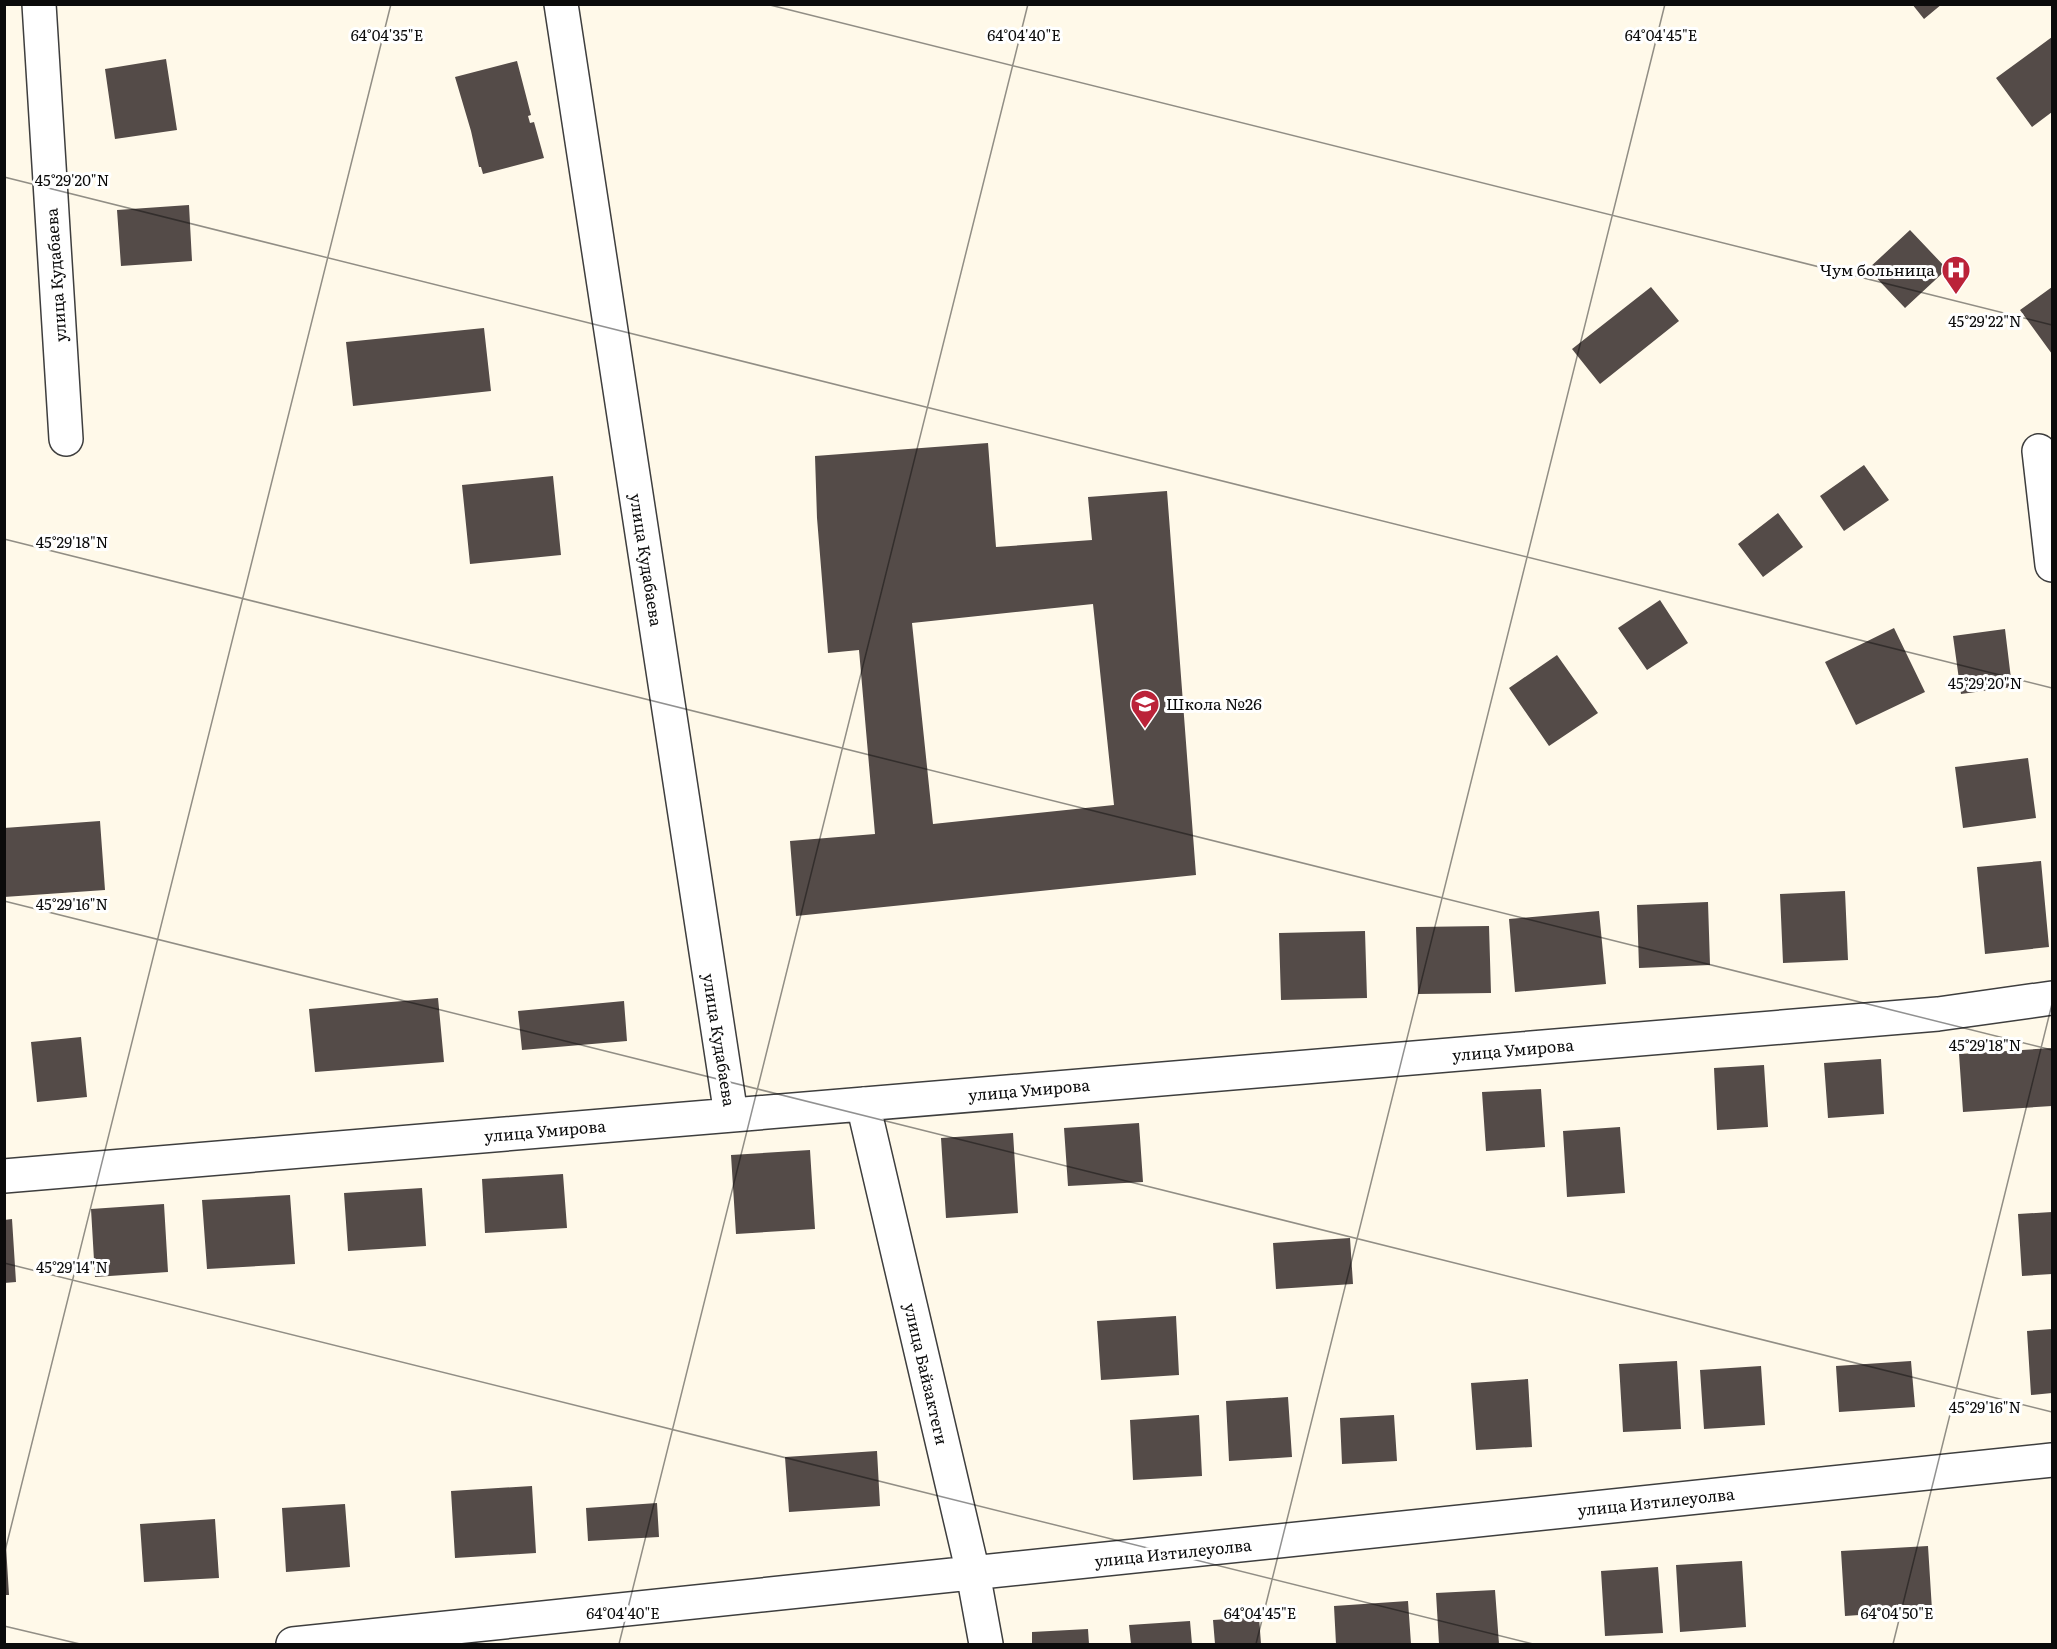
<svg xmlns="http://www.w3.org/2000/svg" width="2057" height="1649" font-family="Literata,serif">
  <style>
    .building { fill: #544b48; fill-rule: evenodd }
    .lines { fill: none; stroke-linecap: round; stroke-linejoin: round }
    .minor-casing { stroke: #3e3e3e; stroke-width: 36 }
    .minor { stroke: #fff; stroke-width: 33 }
    .ticks { fill: none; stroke: #0b0b0b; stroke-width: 1.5; stroke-opacity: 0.45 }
    .labels { text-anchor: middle; stroke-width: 6; stroke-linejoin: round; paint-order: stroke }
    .poi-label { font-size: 16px; fill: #0b0b0b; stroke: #fff; text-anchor: end }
    .street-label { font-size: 16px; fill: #0b0b0b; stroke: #fff }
    .ticks-label { font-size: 15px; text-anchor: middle; fill: #0b0b0b; stroke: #fff; stroke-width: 6; stroke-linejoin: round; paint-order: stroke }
  </style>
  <rect width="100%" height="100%" fill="#fff9e9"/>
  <!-- building -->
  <path class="building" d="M1912 4H1942L1924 19Z
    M2052 37V112L2032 127 1996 78Z
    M166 59 177 130 115 139 105 69Z
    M517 61 531 115 528 116 530 123 534 122 544 158 483 174 481 167H479L471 131 455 77Z
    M189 205 192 261 121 266 117 210Z
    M1910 230 1947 269 1905 308 1868 269Z
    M1651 287 1679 321 1600 384 1572 349Z
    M2052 287V354L2020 310Z
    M484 328 491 391 353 406 346 342Z
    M988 443 996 547 1092 540 1088 497 1167 491 1196 875 796 916 790 841 875 834 859 650 828 653 817 518 815 456ZM1093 604 1114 805 933 824 912 623Z
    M1864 465 1889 500 1844 531 1820 496Z
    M553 476 561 555 470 564 462 485Z
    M1778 513 1803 547 1763 577 1738 544Z
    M1660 600 1688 643 1647 670 1618 628Z
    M1894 628 1925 692 1856 725 1825 662Z
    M2005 629 2012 687 1961 694 1953 636Z
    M1557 655 1598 713 1549 746 1509 688Z
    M2028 758 2036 818 1963 828 1955 767Z
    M100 821 105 890 4 897V828Z
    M2041 861 2049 947 1985 954 1977 867Z
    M1845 891 1848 960 1783 963 1780 894Z
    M1708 902 1710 965 1639 968 1637 905Z
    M1599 911 1606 984 1515 992 1509 919Z
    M1489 926 1491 993 1418 994 1416 927Z
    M1365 931 1367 998 1281 1000 1279 933Z
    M438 998 444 1062 315 1072 309 1009Z
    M624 1001 627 1041 522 1050 518 1011Z
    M81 1037 87 1097 37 1102 31 1042Z
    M2052 1048V1106L1963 1112 1959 1054Z
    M1881 1059 1884 1114 1828 1118 1824 1063Z
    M1764 1065 1768 1127 1717 1130 1714 1068Z
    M1541 1089 1545 1147 1486 1151 1482 1092Z
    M1139 1123 1143 1182 1068 1186 1064 1128Z
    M1620 1127 1625 1193 1567 1197 1563 1131Z
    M1013 1133 1018 1213 946 1218 941 1138Z
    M810 1150 815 1229 736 1234 731 1155Z
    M563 1174 567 1228 485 1233 482 1179Z
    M422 1188 426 1246 348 1251 344 1193Z
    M290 1195 295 1264 207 1269 202 1200Z
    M164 1204 168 1272 95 1277 91 1209Z
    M2052 1212V1274L2022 1276 2018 1214Z
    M12 1219 16 1282 4 1283V1220Z
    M1350 1238 1353 1284 1276 1289 1273 1243Z
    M1176 1316 1179 1375 1101 1380 1097 1321Z
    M2052 1329V1393L2031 1395 2027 1331Z
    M1677 1361 1681 1429 1623 1432 1619 1364Z
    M1911 1361 1915 1407 1839 1412 1836 1366Z
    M1761 1366 1765 1425 1704 1429 1700 1370Z
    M1528 1379 1532 1447 1476 1450 1471 1383Z
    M1288 1397 1292 1457 1229 1461 1226 1401Z
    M1199 1415 1202 1476 1133 1480 1130 1420Z
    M1394 1415 1397 1461 1342 1464 1340 1418Z
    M877 1451 880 1506 789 1512 785 1457Z
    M532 1486 536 1553 455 1558 451 1491Z
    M657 1503 659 1537 588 1541 586 1508Z
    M345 1504 350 1567 286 1572 282 1508Z
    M215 1519 219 1578 144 1582 140 1524Z
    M4 1546H6L9 1595H4Z
    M1928 1546 1932 1610 1845 1616 1841 1551Z
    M1742 1561 1746 1627 1680 1632 1676 1565Z
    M1658 1567 1663 1633 1605 1636 1601 1571Z
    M1495 1590 1499 1644H1439L1436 1593Z
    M1408 1601 1411 1644H1336L1334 1606Z
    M1259 1617 1261 1644H1215L1213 1620Z
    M1190 1621 1192 1644H1131L1129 1625Z
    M1088 1629 1089 1644H1032V1632Z"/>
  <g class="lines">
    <!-- minor casing -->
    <g class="minor-casing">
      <path id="minor" d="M39 4 66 439
        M561 4 731 1115
        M2039 451 2052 565
        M863 1104 973 1573 986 1644
        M4 1176 1938 1014 2052 998
        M293 1644 2052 1460"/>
    </g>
    <!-- minor -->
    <use href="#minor" class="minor"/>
  </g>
  <!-- ticks -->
  <path class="ticks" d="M766 4 2052 325M4 177 2052 688M4 539 2052 1050M4 901 2052 1412M4 1263 1533 1644M4 1555 391 4M4 1626 80 1644M619 1644 1028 4M1256 1644 1665 4M1893 1644 2052 1004"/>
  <!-- icons -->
  <defs>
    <g id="hospital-pin" transform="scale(1.5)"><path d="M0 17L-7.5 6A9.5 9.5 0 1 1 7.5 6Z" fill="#bb2339" stroke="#fff"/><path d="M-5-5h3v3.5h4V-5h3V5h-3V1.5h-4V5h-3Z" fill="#fff"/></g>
    <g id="school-pin" transform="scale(1.5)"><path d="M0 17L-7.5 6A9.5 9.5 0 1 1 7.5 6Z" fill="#bb2339" stroke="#fff"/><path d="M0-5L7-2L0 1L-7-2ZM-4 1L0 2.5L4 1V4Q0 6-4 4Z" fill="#fff"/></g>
  </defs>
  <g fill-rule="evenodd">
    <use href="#hospital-pin" x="1956" y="270"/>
    <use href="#school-pin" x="1145" y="704"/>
  </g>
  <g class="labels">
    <!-- poi labels -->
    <g class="poi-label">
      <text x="1935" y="276">Чум больница</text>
      <text x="1166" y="710" text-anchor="start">Школа №26</text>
    </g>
    <!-- street labels -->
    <g class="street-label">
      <text transform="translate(56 275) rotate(-94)" y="6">улица Кудабаева</text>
      <text transform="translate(646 560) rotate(81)" y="6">улица Кудабаева</text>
      <text transform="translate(719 1040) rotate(81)" y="6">улица Кудабаева</text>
      <text transform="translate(1513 1050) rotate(-5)" y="6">улица Умирова</text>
      <text transform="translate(1029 1090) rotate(-5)" y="6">улица Умирова</text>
      <text transform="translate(545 1131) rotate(-5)" y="6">улица Умирова</text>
      <text transform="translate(926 1374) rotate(77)" y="6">улица Байзактеги</text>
      <text transform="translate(1656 1502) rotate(-6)" y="6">улица Изтилеуолва</text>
      <text transform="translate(1173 1553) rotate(-6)" y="6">улица Изтилеуолва</text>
    </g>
  </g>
  <g class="ticks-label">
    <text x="387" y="41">64°04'35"E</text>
    <text x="1024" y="41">64°04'40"E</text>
    <text x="1661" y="41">64°04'45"E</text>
    <text x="72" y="186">45°29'20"N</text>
    <text x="1985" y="327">45°29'22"N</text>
    <text x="72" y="548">45°29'18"N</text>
    <text x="1985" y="689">45°29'20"N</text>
    <text x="72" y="910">45°29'16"N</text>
    <text x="1985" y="1051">45°29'18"N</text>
    <text x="72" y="1273">45°29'14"N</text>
    <text x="1985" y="1413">45°29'16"N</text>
    <text x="623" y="1619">64°04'40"E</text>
    <text x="1260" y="1619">64°04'45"E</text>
    <text x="1897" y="1619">64°04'50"E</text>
  </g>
  <!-- border -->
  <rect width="2057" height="1649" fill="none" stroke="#0b0b0b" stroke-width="12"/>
</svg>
